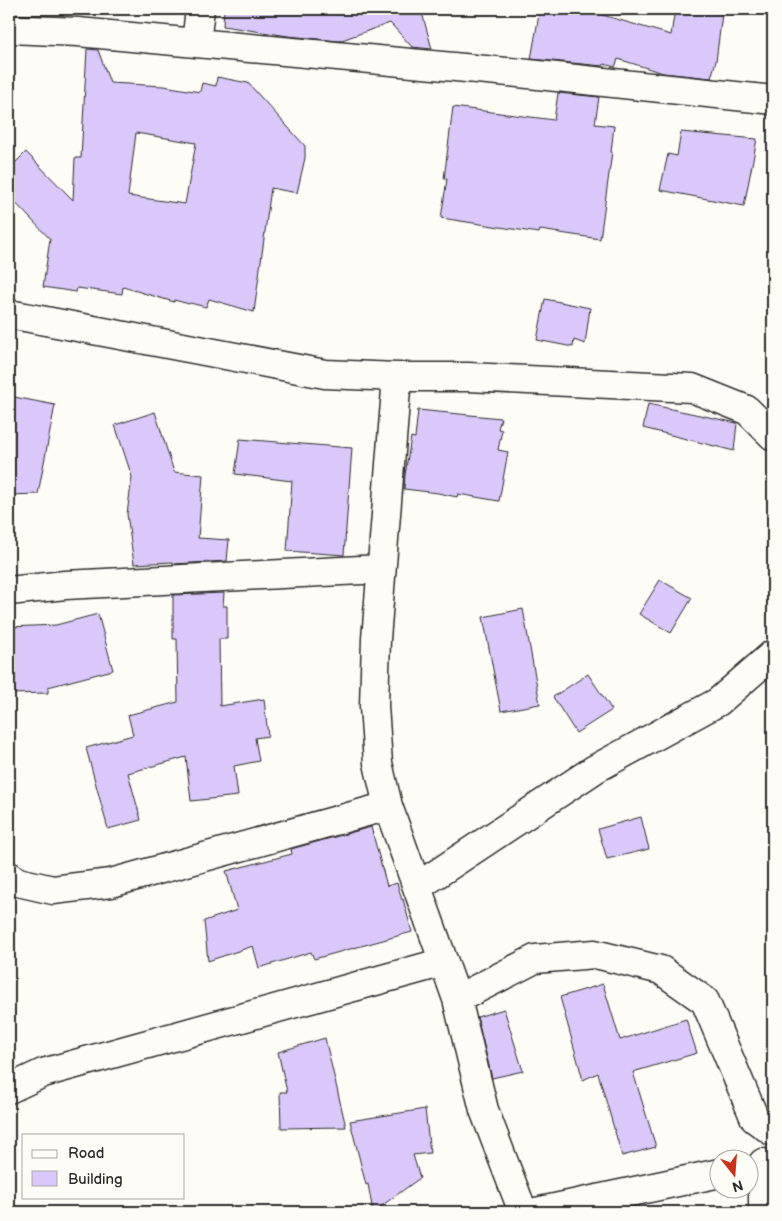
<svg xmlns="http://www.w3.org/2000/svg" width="782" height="1221" font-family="'Balsamiq Sans',sans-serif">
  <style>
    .building { fill: #d9c8f9; stroke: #2b2b2b; fill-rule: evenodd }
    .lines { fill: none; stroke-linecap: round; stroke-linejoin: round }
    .minor-casing { stroke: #2b2b2b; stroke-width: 31 }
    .minor { stroke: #fdfcf7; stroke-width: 28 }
  </style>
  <rect width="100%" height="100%" fill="#fdfcf7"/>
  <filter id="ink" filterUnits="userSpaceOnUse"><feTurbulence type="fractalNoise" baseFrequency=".02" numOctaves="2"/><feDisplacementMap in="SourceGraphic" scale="10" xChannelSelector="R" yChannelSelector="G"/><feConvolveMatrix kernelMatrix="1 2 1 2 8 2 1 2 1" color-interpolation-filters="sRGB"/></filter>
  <g filter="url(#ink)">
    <!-- building -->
    <path class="building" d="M224 9H421L432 49 412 47 390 23 339 41 288 36 223 26Z
      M540 9H582L671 35 675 9H683L722 14 716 61 711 78 663 73 618 59 615 67 604 64 603 66 531 59Z
      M87 49 98 50 110 83 164 86 200 92 202 83 216 86 217 77 248 83 305 146V158L297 193 271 188 254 312 209 299 206 307 190 303 189 304 174 300V302L123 287 122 294 77 288 76 292 43 287 50 239 9 196V169L26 152 73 200 75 158H81ZM136 133 196 143 185 204 128 196Z
      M558 93 599 97 595 124 614 126 611 152H612L600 239 540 230 539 233 441 218 447 179H444L453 107 554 120Z
      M681 132 757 139 744 206 660 190 668 154 677 156Z
      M545 299 590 308 585 344 574 340 573 347 537 340Z
      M9 396 55 405 38 494 9 495Z
      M648 404 737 423 734 451 643 428Z
      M418 410 501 418 498 429 502 430 498 450 508 452 499 501 458 494 457 497 438 493 404 489 405 475 411 437 415 438Z
      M155 412 174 472 203 475 198 538 229 540 227 561 173 564V562L134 564 127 514 132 477 115 425Z
      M240 439 352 448 344 555 287 551 292 481 235 474Z
      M660 580 692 598 671 633 639 614Z
      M224 593 223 606H227V639H219L220 706 264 699 268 736 255 738 259 761 234 766 238 796 191 801 186 757 128 773 141 820 108 829 86 748 133 735 128 715 178 702 177 639H173V595Z
      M523 609 540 704 501 711 483 617Z
      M98 614 113 670 48 687V693L10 694 9 627 56 625Z
      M588 674 612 710 576 733 553 697Z
      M641 817 649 849 607 859 598 829Z
      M371 827 387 886 397 883 402 900 403 899 412 932 314 959 311 952 259 968 253 946 208 961 204 921 237 910 226 871 292 854 291 849Z
      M603 984 620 1040 686 1019 697 1053 633 1072 656 1147 622 1156 598 1073 583 1080 560 997Z
      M504 1009 523 1071 492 1078 477 1017Z
      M325 1038 346 1127 281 1128 280 1092H287L278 1052Z
      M425 1109 430 1153 413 1155 420 1178 373 1212 368 1184 366 1185 350 1121Z"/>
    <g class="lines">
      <!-- minor casing -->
      <g class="minor-casing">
        <path id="minor" d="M9 29 78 32 519 73 773 100
          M196 43 200 9
          M9 314 325 374 397 377H468L692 388 747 410 773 436
          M397 377 376 639 374 706 378 763 388 806 457 999 484 1110 523 1212
          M9 591 65 585 381 569
          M9 876 18 882 53 890 111 883 388 806
          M417 887 595 769 718 702 773 654
          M457 999 535 959 595 954 661 970 705 1001 755 1119 773 1132
          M9 1089 43 1073 444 962
          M536 1212 720 1173
          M763 1212V1163"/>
      </g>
      <!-- minor -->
      <use href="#minor" class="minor"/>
    </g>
  </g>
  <!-- margin -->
  <rect width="782" height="1221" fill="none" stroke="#fdfcf7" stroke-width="30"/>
  <rect x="15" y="15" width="752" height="1191" fill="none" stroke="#2b2b2b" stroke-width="2" filter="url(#ink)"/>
  <!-- legend -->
  <rect x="22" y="1134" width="162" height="65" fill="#fdfcf7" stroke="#a9a8a5"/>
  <rect x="32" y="1150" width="25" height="8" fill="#fdfcf7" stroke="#a9a8a5"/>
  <text x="68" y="1158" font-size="15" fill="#2b2b2b">Road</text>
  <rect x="32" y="1171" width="25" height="15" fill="#d9c8f9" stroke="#a9a8a5"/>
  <text x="68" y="1184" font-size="15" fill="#2b2b2b">Building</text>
  <!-- north arrow -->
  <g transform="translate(734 1174) rotate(163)"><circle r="24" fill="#fdfcf7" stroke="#a9a8a5"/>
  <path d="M0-4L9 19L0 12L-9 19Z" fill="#c8321e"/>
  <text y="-8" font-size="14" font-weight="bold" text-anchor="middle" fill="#2b2b2b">N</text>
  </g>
</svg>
